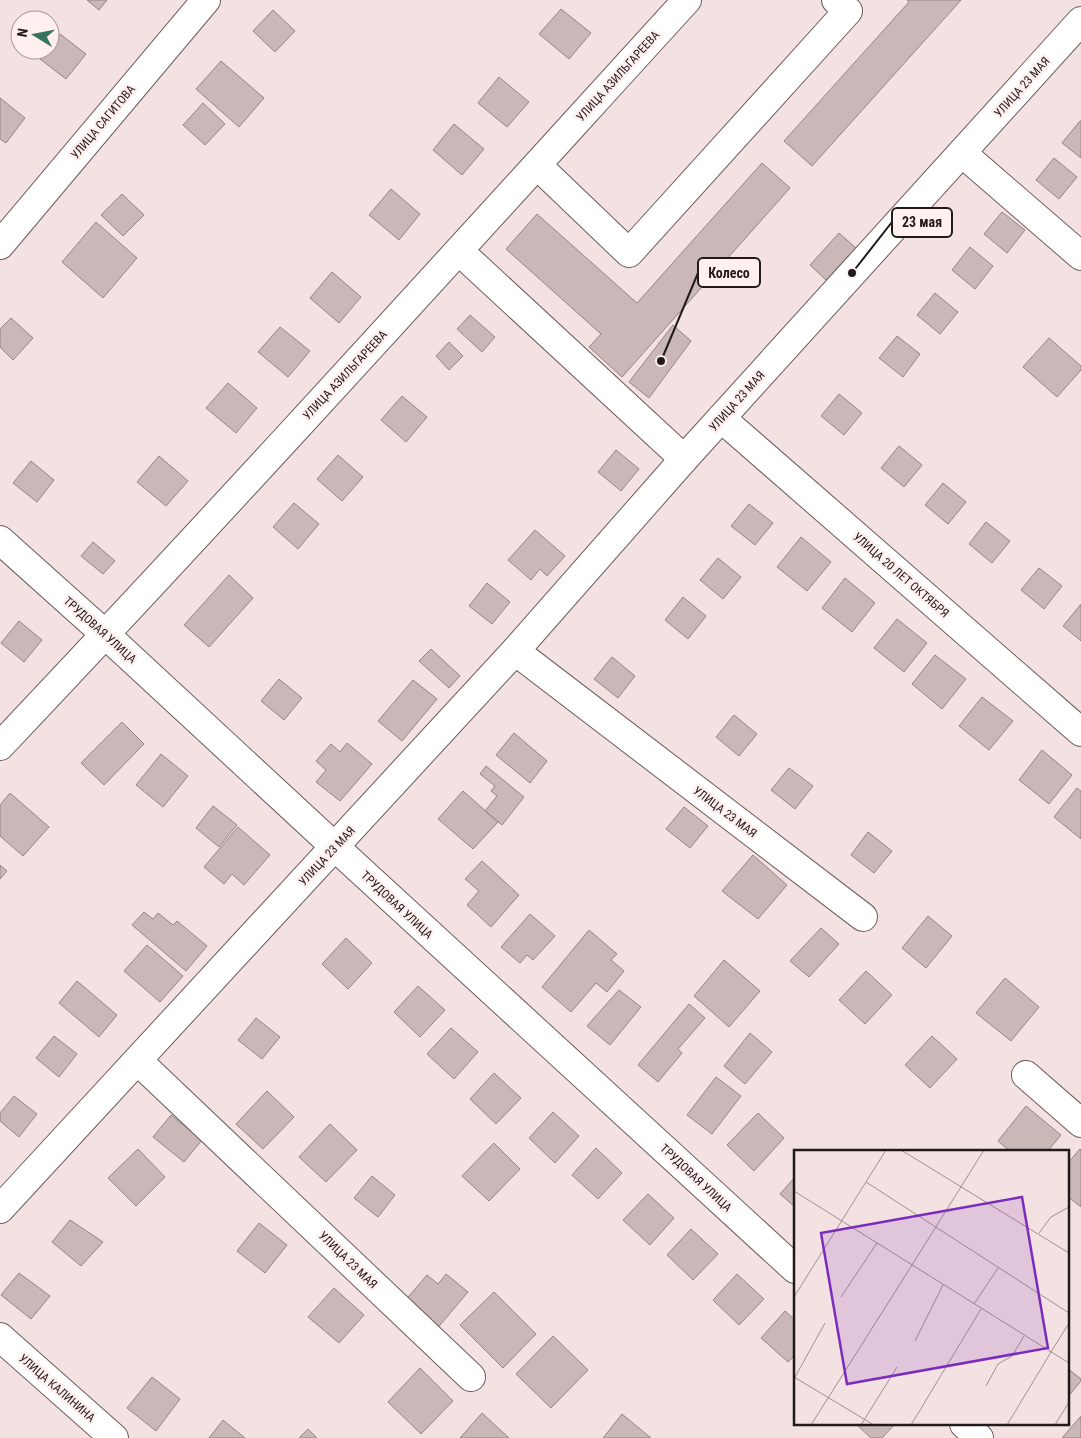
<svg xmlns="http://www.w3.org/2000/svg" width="1081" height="1438" font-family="'Roboto Condensed',sans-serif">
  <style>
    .building { fill: #cab7b8; stroke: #968585 }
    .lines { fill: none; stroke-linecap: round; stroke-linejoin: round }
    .minor-casing { stroke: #6c5c5d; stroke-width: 30 }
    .major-casing { stroke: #6c5c5d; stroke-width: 30 }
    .minor { stroke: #fff; stroke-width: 28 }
    .major { stroke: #fff; stroke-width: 28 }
    .labels { text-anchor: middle; stroke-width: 5; stroke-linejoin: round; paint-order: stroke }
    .street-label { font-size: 12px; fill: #201a1a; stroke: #ffefef }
    .inset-road { fill: none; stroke: #9f9191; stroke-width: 1 }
    .view { fill: #7b2cbf; fill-opacity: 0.15; stroke: #7b2cbf; stroke-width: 2.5 }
    .inset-edge { fill: none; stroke: #201a1a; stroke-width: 2.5 }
    .leader { fill: none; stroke: #201a1a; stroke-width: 2 }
    .callout-dot { fill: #201a1a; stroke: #ffefef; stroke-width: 2 }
    .callout { fill: #ffefef; stroke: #201a1a; stroke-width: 2 }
    .callout-label { font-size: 14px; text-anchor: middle; font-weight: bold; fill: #201a1a }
  </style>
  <rect width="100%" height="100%" fill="#f4e1e1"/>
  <!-- building -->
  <path class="building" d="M87 0H107L99 10Z
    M907 0H961L812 166 784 141 909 2Z
    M561 9 591 33 569 59 539 34Z
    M273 10 295 31 275 52 253 31Z
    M60 34 86 54 66 79 40 59 47 50H50V47Z
    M221 61 264 98 239 127 196 89Z
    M499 77 529 102 507 127 478 103Z
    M0 98 25 118 6 143 0 139Z
    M203 103 225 124 205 145 183 125Z
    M1080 121H1081V158L1062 143Z
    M454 124 484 149 462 175 433 150Z
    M1054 158 1077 177 1059 199 1036 180Z
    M762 163 790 188 622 377 589 347 601 334 506 249 537 214 637 303Z
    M391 189 420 214 399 240 369 215Z
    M122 194 144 215 123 236 101 215Z
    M1002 212 1025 230 1007 253 984 234Z
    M96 222 137 258 103 298 62 262Z
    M839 233 856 248 826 280 810 265Z
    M970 247 993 266 975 289 952 270Z
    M332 272 361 297 339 323 310 298Z
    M935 293 958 312 940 334 917 315Z
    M470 315 495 337 482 352 457 329Z
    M11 318 33 338 13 360 0 347V329Z
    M673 325 691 341 649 398 629 382Z
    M280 327 310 351 288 377 258 352Z
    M897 336 920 354 903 377 879 358Z
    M1049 338 1081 366V370L1057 397 1023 367Z
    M449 342 463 356 449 370 436 356Z
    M228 383 257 408 236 433 206 408Z
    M839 394 862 413 844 435 821 416Z
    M402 396 427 417 406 442 381 420Z
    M899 446 922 465 904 487 881 468Z
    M616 450 639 469 621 491 598 472Z
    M338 455 363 477 342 501 317 479Z
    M159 456 188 481 166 506 137 482Z
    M31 461 54 480 37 502 13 483Z
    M943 483 966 502 948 524 925 505Z
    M294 503 319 524 298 549 273 527Z
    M749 504 773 523 755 545 731 526Z
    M986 522 1010 541 992 563 969 544Z
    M535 530 565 556 547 576 540 569 531 580 508 560Z
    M801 537 831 562 807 591 777 567Z
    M93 542 115 561 103 574 81 556Z
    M718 558 741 577 723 599 700 580Z
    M1039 568 1062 586 1044 609 1021 590Z
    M229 575 253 598 209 647 184 625Z
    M845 578 875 603 852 632 822 608Z
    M487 583 510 602 492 624 469 606Z
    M683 597 706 616 688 639 665 620Z
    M1081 604V641L1063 626Z
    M897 619 927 643 904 672 874 648Z
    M19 621 42 640 24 662 1 643Z
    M431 649 460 676 449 688 419 661Z
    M935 655 966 679 942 709 912 684Z
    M612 657 635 676 618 698 594 679Z
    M279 679 302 698 284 720 261 701Z
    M413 680 437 699 402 741 378 721Z
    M982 697 1013 721 989 750 959 726Z
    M734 715 757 734 739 756 716 737Z
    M122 722 144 744 104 785 81 763Z
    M514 733 547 761 530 783 496 755Z
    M347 743 372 764 340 801 316 782 326 770 316 761 331 744 340 752Z
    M1042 750 1072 775 1049 804 1019 780Z
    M161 754 188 776 163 807 136 785Z
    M486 766 524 797 502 825 485 811 497 796 491 791 495 786 480 774Z
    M789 768 813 786 795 809 771 790Z
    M1077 788 1081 791V839L1054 817Z
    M463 791 498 822 473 849 438 819Z
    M10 793 49 827 23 856 0 836V805Z
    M213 806 237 825 219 847 196 828Z
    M684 807 708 826 690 848 666 829Z
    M238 827 270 855 244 885 232 874 224 884 204 867Z
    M868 832 892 851 874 873 851 855Z
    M753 855 787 885 758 919 722 891Z
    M482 861 519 895 491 927 467 905 479 891 465 879Z
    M0 865 7 871 0 879Z
    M144 912 153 919 158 913 173 925 177 921 207 946 186 971 132 925Z
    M530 914 555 936 533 960 527 955 520 963 501 947Z
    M928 916 952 936 926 968 902 948Z
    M821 928 839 944 809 977 790 961Z
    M589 930 617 954 611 960 624 971 607 992 596 983 571 1012 542 987Z
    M346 938 372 963 348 989 322 964Z
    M147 945 183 976 160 1002 124 971Z
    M724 960 760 991 729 1027 694 996Z
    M866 971 892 995 865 1024 839 1000Z
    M1005 978 1039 1007 1011 1041 976 1013Z
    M77 981 117 1015 99 1037 59 1003Z
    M418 986 445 1010 420 1037 394 1012Z
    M619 990 641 1007 610 1045 587 1026Z
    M689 1004 705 1018 678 1049 682 1053 658 1082 638 1065Z
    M256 1018 280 1037 262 1059 238 1040Z
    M451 1028 478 1052 454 1079 427 1054Z
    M750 1033 772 1052 745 1084 724 1066Z
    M54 1036 77 1054 59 1077 36 1058Z
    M932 1036 957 1059 930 1088 905 1065Z
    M494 1073 521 1098 496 1124 470 1099Z
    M716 1077 741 1096 712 1134 687 1115Z
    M267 1091 294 1117 263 1149 236 1124Z
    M14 1096 37 1114 19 1137 0 1121V1113Z
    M1026 1106 1061 1135 1047 1152H1011L998 1141Z
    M553 1112 579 1136 555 1163 529 1138Z
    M758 1113 784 1138 754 1171 727 1145Z
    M171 1115 202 1140 184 1162 153 1137Z
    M330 1124 357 1150 326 1182 299 1157Z
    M494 1143 520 1169 489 1201 462 1176Z
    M596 1148 622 1173 598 1199 572 1175Z
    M138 1149 165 1177 136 1206 108 1178Z
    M1080 1149 1081 1150V1207L1067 1196V1164Z
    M372 1176 395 1195 378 1217 354 1198Z
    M795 1177V1207L780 1194Z
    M648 1194 674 1218 650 1245 623 1220Z
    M70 1220 103 1242 81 1266 52 1242Z
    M259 1223 287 1245 265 1273 237 1251Z
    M691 1229 718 1254 693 1280 667 1255Z
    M19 1273 50 1296 31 1319 1 1295Z
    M446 1274 468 1292 435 1331 403 1303 427 1275 438 1284Z
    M737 1274 764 1299 739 1325 713 1300Z
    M334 1288 364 1315 339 1343 308 1317Z
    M494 1292 536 1334 503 1368 460 1325Z
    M785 1311 795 1320V1355L788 1362 761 1338Z
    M553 1336 588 1370 551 1408 516 1374Z
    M420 1368 453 1401 421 1434 388 1402Z
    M1067 1368 1081 1379V1381L1067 1398Z
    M152 1377 180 1399 156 1431 127 1408Z
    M482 1413 509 1438H460Z
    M622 1414 651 1438H603Z
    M1081 1416V1438H1062Z
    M223 1420 245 1438H209Z
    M856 1424H895L882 1438H871Z
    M308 1429 317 1438H299Z"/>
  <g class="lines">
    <!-- minor casing -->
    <g class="minor-casing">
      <path id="minor" d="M962 153 1081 256
        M537 165 629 253 848 11 836 0
        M0 245 206 0
        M459 251 684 459
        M0 540 106 635 335 847
        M515 651 863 917
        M0 746C232 501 459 250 687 0
        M138 1061 471 1377
        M1026 1075 1081 1123
        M0 1337 114 1438"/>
    </g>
    <!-- major casing -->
    <g class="major-casing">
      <path id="major" d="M721 418 1081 732
        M335 847 795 1269
        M0 1209 515 651 684 459 1081 21
        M964 1424 979 1438"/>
    </g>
    <!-- minor -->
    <use href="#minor" class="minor"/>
    <!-- major -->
    <use href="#major" class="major"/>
  </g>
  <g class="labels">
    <!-- street labels -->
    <g class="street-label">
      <text transform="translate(618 76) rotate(-48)" y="4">УЛИЦА АЗИЛЬГАРЕЕВА</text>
      <text transform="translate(1022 87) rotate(-48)" y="4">УЛИЦА 23 МАЯ</text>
      <text transform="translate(103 122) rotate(-50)" y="4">УЛИЦА САГИТОВА</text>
      <text transform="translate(345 375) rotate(-47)" y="4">УЛИЦА АЗИЛЬГАРЕЕВА</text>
      <text transform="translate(737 401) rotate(-48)" y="4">УЛИЦА 23 МАЯ</text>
      <text transform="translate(901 575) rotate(41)" y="4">УЛИЦА 20 ЛЕТ ОКТЯБРЯ</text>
      <text transform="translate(100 630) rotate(42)" y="4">ТРУДОВАЯ УЛИЦА</text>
      <text transform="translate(725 812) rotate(37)" y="4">УЛИЦА 23 МАЯ</text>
      <text transform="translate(327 856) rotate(-47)" y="4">УЛИЦА 23 МАЯ</text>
      <text transform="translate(397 905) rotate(43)" y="4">ТРУДОВАЯ УЛИЦА</text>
      <text transform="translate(696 1178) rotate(43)" y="4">ТРУДОВАЯ УЛИЦА</text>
      <text transform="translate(348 1260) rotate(44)" y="4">УЛИЦА 23 МАЯ</text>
      <text transform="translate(57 1388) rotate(41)" y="4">УЛИЦА КАЛИНИНА</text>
    </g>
  </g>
  <!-- overview -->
  <g transform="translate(794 1150)">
    <rect width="275" height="275" fill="#f4e1e1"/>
    <path class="inset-road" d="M107 0 275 103M72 32 275 163M0 41 275 213M245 83 257 67 275 57M118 115 190 0M0 147 92 0M47 147 83 93M180 154 204 118M121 191 149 135M257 202 275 173M0 227 80 275M0 229 31 173M192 236 204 214 218 206 230 186M17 275 118 115M67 275 103 217M117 275 187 159M213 275 257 202M261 275 275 252"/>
    <path class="view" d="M228 47 254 198 53 234 27 83Z"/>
    <rect width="275" height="275" class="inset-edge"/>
  </g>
  <!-- callouts -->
  <path class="leader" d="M852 273L892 222M661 361L698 273"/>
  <g class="callout-dot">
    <circle cx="852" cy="273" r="5"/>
    <circle cx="661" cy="361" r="5"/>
  </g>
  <g class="callout">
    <rect x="892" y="208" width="60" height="29" rx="5"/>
    <rect x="698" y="258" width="62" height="29" rx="5"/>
  </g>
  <g class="callout-label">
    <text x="922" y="227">23 мая</text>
    <text x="729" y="278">Колесо</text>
  </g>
  <!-- north arrow -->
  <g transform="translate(35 35) rotate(280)"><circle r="24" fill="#ffefef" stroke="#a69a9a"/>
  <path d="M0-4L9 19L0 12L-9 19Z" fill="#38735d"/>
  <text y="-8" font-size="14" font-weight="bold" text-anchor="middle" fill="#201a1a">N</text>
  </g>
</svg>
